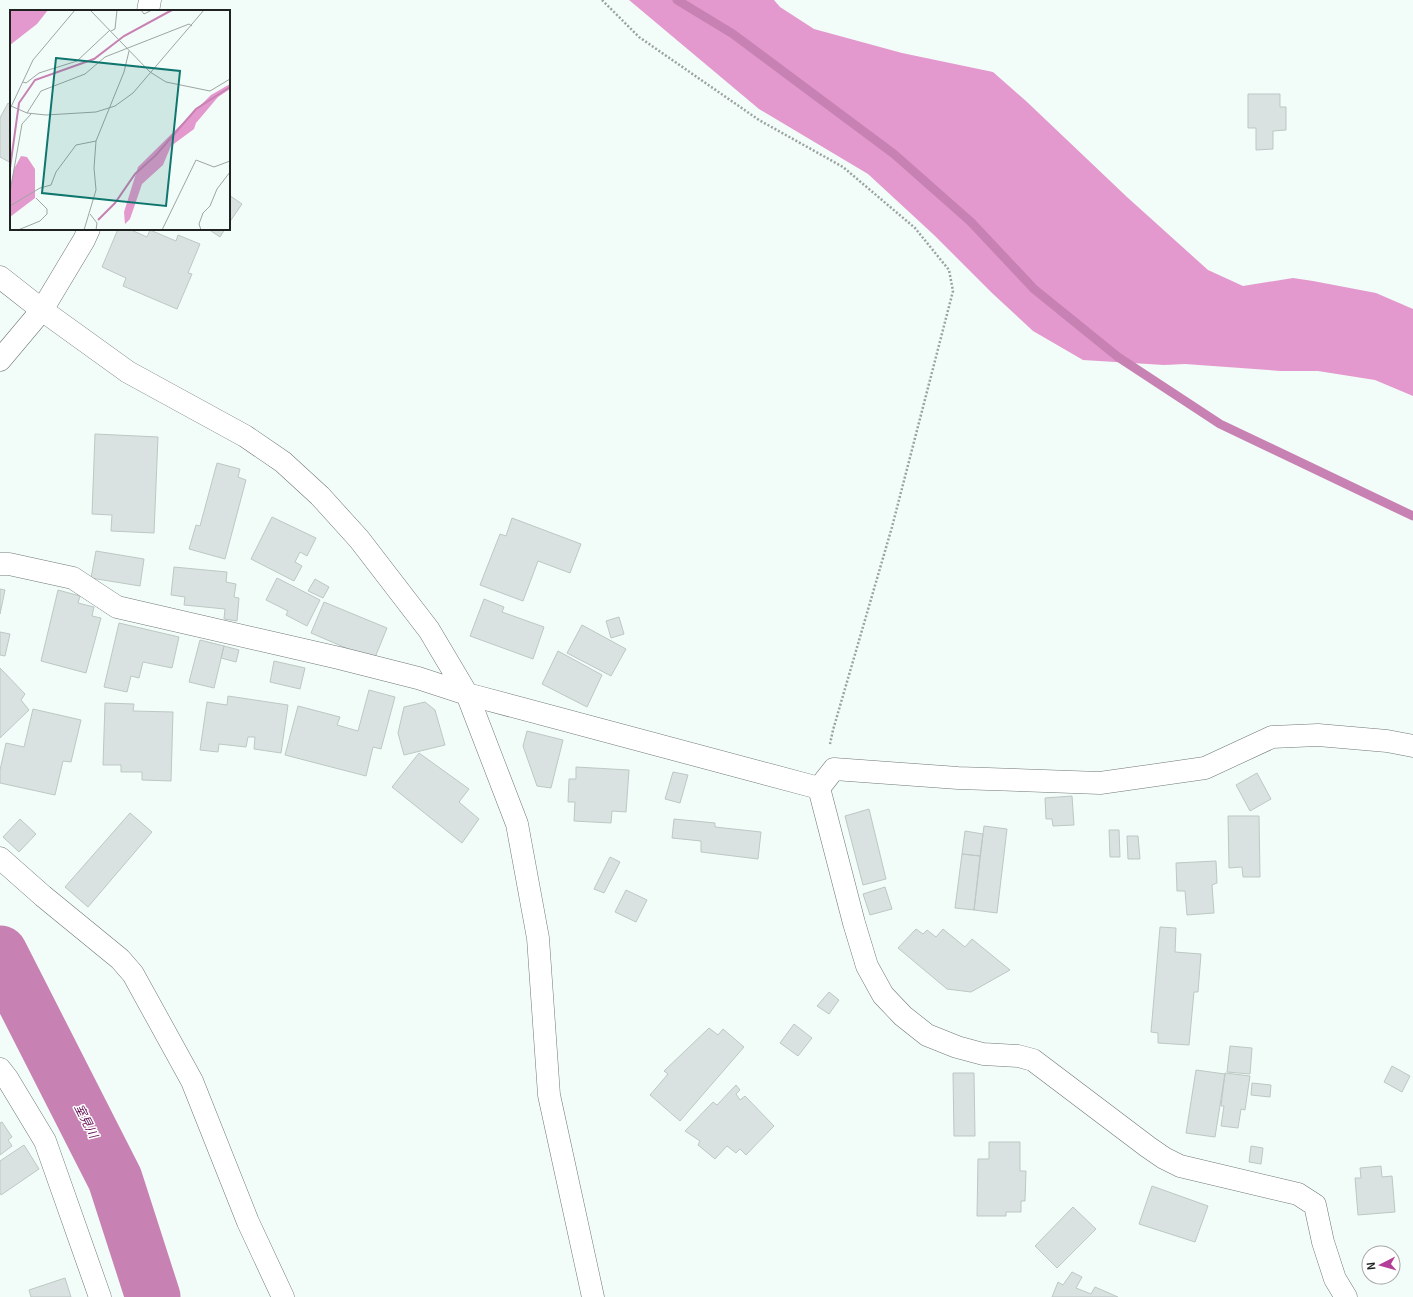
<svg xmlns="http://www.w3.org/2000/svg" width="1413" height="1297" font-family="Georgia,'Noto Sans JP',serif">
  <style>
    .forest { fill: #e399cd }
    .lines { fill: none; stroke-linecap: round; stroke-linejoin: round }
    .stream { stroke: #c881b3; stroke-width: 9 }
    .river { stroke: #c881b3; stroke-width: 55 }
    .building { fill: #d9e2e0; stroke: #bdc7c4 }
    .minor-casing { stroke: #707876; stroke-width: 23 }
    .path { stroke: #9ba2a0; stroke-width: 2.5; stroke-dasharray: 2 2; stroke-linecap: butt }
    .minor { stroke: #fff; stroke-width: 22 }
    .labels { text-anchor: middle; stroke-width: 3; stroke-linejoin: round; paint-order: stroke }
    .water-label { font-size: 12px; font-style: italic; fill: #650e53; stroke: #fff }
    .inset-river { fill: none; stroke: #c881b3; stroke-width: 2 }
    .inset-road { fill: none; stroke: #9ea5a3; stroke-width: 1 }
    .view { fill: #0f766e; fill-opacity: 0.15; stroke: #0f766e; stroke-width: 2 }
    .inset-edge { fill: none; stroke: #1f2221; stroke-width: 2 }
  </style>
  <rect width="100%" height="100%" fill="#f2fcf9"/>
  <!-- forest -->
  <path class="forest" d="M629 0H774L780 7 814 29 902 53 993 72 1026 101 1127 197 1208 270 1243 286 1293 278 1313 281 1376 293 1413 309V396L1375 380 1318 371H1281L1185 364 1164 365 1083 360 1033 331 992 293 934 235 868 174 759 109Z"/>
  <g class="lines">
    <!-- stream -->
    <path class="stream" d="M677 0 733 34 894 154 971 222 1034 289 1118 357 1220 424 1413 516"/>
    <!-- river -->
    <path class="river" d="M0 953 115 1179 153 1297"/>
  </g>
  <!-- building -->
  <path class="building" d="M1248 94H1280V107H1286V130L1273 131V149L1256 150V128H1248Z
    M8 103 11 105V163L0 157V118Z
    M229 195 242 204 229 223Z
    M118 229H129L147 237 150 230 176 241 178 235 200 244 188 273 192 274 177 309 123 286 126 278 102 267Z
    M208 229H225L220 237Z
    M95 434 158 437 154 533 111 531 112 515 92 514Z
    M217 463 240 469 238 477 246 480 225 559 189 549 196 525 200 526Z
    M272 517 316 538 307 556 300 552 295 562 302 566 294 581 251 559Z
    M512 518 581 544 570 573 538 561 523 601 480 585 500 534 506 536Z
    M96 551 144 559 140 586 91 578Z
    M174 567 227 572 226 582 236 584 234 597 239 598 237 621 224 619 225 609 184 605 185 597 171 595Z
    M277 578 320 600 307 626 286 615 288 611 266 600Z
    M315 579 329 587 323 598 308 591Z
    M0 589 5 590 0 614Z
    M58 590 80 596 78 603 94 607 92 616 101 618 86 673 41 661Z
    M484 599 504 607 502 612 544 627 533 659 470 636Z
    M324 602 387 628 374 660 311 633Z
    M619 617 624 634 611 638 606 621Z
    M119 623 179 637 172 668 143 662 139 678 131 676 127 692 104 687Z
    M582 625 626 649 611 676 567 653Z
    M0 632 10 634 5 656 0 655Z
    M200 640 224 646 214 688 189 682Z
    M224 646 239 650 236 662 221 658Z
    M558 651 602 675 587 707 542 684Z
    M274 661 305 668 300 689 270 682Z
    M0 668 25 694 21 700 29 710 0 738Z
    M369 690 395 697 381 749 373 747 366 776 285 755 298 706 340 717 337 725 358 731Z
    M228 696 288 705 281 753 254 749 255 737H248L246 747 219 744 218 752 200 750 207 702 227 705Z
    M425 702 435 710 445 745 404 755 398 733 404 707Z
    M105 703 134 704 133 711 173 712 171 781 142 780V772H121V765H103Z
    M33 709 81 720 71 762 63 761 55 795 0 783V770L6 743 24 747Z
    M527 731 563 740 551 788 537 786 523 746Z
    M419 753 469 789 459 802 479 819 462 843 392 787Z
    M576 767 629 770 626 812 612 811 611 823 574 821 575 802H568L569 779H576Z
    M673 772 688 775 680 803 665 799Z
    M1257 773 1271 799 1250 811 1236 785Z
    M1072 796 1074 825 1053 826 1052 819H1046L1045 798Z
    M869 809 886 879 863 885 845 816Z
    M130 813 152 832 88 907 65 887Z
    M1228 816H1259L1260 877H1243L1242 867 1229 868Z
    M20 819 36 834 19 852 3 837Z
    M674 819 715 823V827L761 832 758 859 701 852V841L672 838Z
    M984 826 1007 829 997 913 974 910Z
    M1109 830H1119L1120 857H1110Z
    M965 831 983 834 980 856 962 854Z
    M1127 836H1138L1140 859H1128Z
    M962 854 980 856 974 910 955 908Z
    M610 857 620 862 604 893 594 889Z
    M1216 861 1217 883 1212 885 1214 913 1187 915 1185 891H1177L1176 863Z
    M885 887 892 909 870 915 863 894Z
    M626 890 647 900 636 922 615 912Z
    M1160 927 1176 928 1175 952 1201 954 1198 992H1194L1189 1045 1158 1043V1033L1151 1032Z
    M916 929 923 934 927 930 936 937 943 929 965 947 972 939 1010 970 971 992 947 989 898 948Z
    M829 992 839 1000 829 1014 817 1006Z
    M794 1024 812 1038 798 1056 780 1043Z
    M709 1028 718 1035 723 1029 744 1047 680 1121 650 1095 668 1074 664 1071Z
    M1230 1046 1252 1048 1250 1074 1227 1072Z
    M1392 1066 1410 1076 1402 1092 1384 1082Z
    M1196 1070 1225 1074 1215 1137 1186 1133Z
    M953 1073H974L975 1136H954Z
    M1225 1073 1250 1076 1245 1110 1241 1109 1238 1128 1221 1126 1224 1106H1221Z
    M1252 1083 1271 1085 1270 1097 1251 1095Z
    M736 1085 740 1090 736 1094 740 1100 745 1096 774 1126 746 1155 740 1149 736 1153 727 1146 715 1159 698 1145 700 1141 685 1131 713 1102 717 1105Z
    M2 1122 12 1137 8 1140 12 1146 0 1155V1123Z
    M989 1142H1020V1171H1026L1025 1201H1021V1212H1006V1216H977L978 1159H989Z
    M24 1145 39 1169 1 1195 0 1193V1161Z
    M1251 1146 1263 1148 1261 1164 1249 1162Z
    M1381 1166 1382 1177 1392 1176 1395 1212 1358 1215 1355 1178H1361L1360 1168Z
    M1152 1186 1208 1206 1195 1242 1139 1224Z
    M1073 1207 1096 1229 1057 1268 1035 1246Z
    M1072 1272 1082 1277 1076 1288 1091 1294 1095 1287 1118 1297H1052L1058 1282 1063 1285Z
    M65 1278 71 1297H31L29 1290Z"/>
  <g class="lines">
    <!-- minor casing -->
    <g class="minor-casing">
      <path id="minor" d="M148 11 150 0
        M0 277 42 310 128 372 245 436 283 462 320 496 359 539 429 630 467 694 517 824 538 938 549 1095 593 1297
        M0 360 42 310 84 240 89 229
        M0 564H9L73 578 117 607 339 658 418 678 467 694 819 788
        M819 788 854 923 867 966 883 995 903 1016 927 1035 957 1047 983 1054 1018 1056 1033 1060 1148 1147 1164 1158 1180 1166 1298 1194 1315 1205 1323 1242 1335 1279 1346 1297
        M819 788 834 769 958 778 1100 783 1205 768 1272 737 1318 735 1387 741 1413 746
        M0 858 43 896 120 959 133 974 192 1081 248 1222 283 1297
        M0 1069 7 1078 45 1141 100 1297"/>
    </g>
    <!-- path -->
    <path class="path" d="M602 0 639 37 759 120 843 167 915 228 949 270 953 291 892 527 833 730 830 744"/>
    <!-- minor -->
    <use href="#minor" class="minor"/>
  </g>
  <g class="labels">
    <!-- water labels -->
    <g class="water-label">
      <text transform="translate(86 1121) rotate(63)" y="4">室見川</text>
    </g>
  </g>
  <!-- overview -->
  <g transform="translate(10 10)">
    <rect width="220" height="220" fill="#f2fcf9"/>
    <path d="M0 0H38L27 14 0 35ZM220 74V79L208 87 186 113 184 119 161 136 153 155 132 174 120 209 115 214 114 202 128 157 201 85ZM11 146 17 147 25 159V188L0 207V179L4 159Z" fill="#e399cd"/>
    <path class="inset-river" d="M0 158 9 93 25 70 84 49 114 26 162 0M88 210 105 193 125 164 146 145 186 99 220 77"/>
    <path class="inset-road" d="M80 0 140 62 156 72 200 81 220 69M131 0 134 4 142 0M101 21 105 19 107 0M13 72 16 73 29 63 67 51 100 20M1 96 17 103 36 105 86 102 105 96 123 83 194 0M0 99 23 50 65 0M17 103 31 81 75 64 95 47 179 14 182 16M0 182 12 114 21 104M0 196 30 178 41 175 46 162 66 135 86 131M80 204 87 213 86 220M8 220 30 211 37 204V199L26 188M74 220 86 180 84 158 86 131 114 62 119 41M152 220 186 150 204 157 220 151M191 220 189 214 193 203 200 196 207 179 220 162"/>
    <path class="view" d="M46 48 170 61 156 196 32 183Z"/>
    <rect width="220" height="220" class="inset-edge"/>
  </g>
  <!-- north arrow -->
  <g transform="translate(1381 1265) rotate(264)"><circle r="19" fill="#ffffff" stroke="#a5a7a6"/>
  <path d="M0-3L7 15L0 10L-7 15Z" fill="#b33f98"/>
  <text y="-6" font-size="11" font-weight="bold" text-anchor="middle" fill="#1f2221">N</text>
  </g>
</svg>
